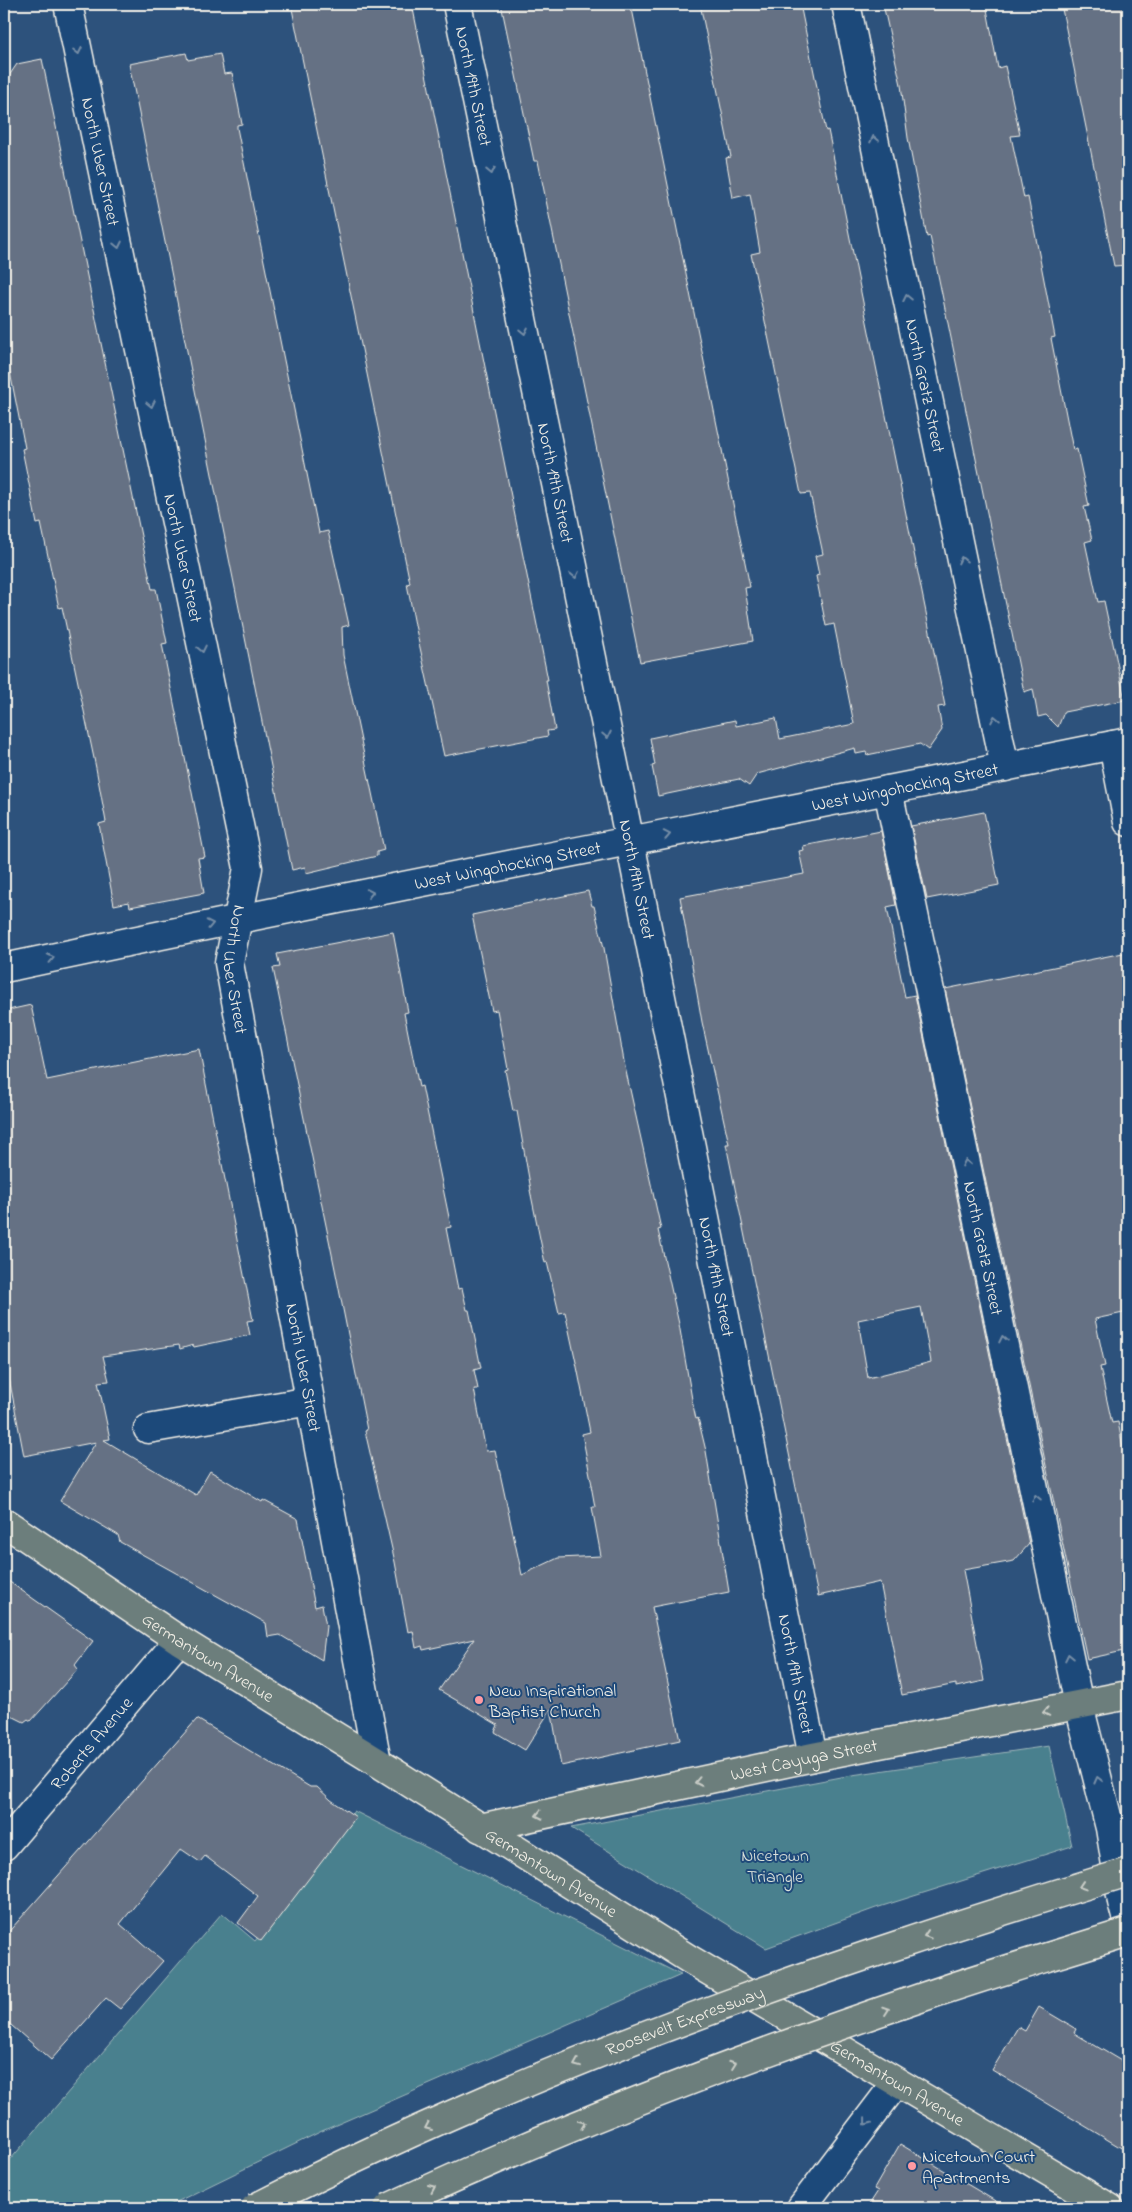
<svg xmlns="http://www.w3.org/2000/svg" width="1132" height="2212" font-family="'Indie Flower',sans-serif">
  <style>
    .green { fill: #4a808e; stroke: #9fb8bb }
    .building { fill: #657184; stroke: #f4f1e8; fill-rule: evenodd }
    .lines { fill: none; stroke-linecap: round; stroke-linejoin: round }
    .minor-casing { stroke: #f4f1e8; stroke-width: 31 }
    .major-casing { stroke: #f4f1e8; stroke-width: 31 }
    .minor { stroke: #1f4a7a; stroke-width: 28 }
    .major { stroke: #6c7e7c; stroke-width: 28 }
    .highway-bridge-casing { stroke: #f4f1e8; stroke-width: 31; stroke-linecap: butt }
    .highway-bridge { stroke: #6c7e7c; stroke-width: 28 }
    .oneway { stroke: #748da6 }
    .oneway2 { stroke: #cbcec8 }
    .poi-dot { fill: #ff9aa2; stroke: #1f4a7a; stroke-width: 2 }
    .labels { text-anchor: middle; stroke-width: 4; stroke-linejoin: round; paint-order: stroke }
    .street-label { font-size: 18px; fill: #f4f1e8; stroke: #1f4a7a }
    .poi-label { font-size: 18px; fill: #f4f1e8; stroke: #1f4a7a; text-anchor: start }
    .park-label { font-size: 18px; fill: #dae0da; stroke: #1f4a7a }
  </style>
  <rect width="100%" height="100%" fill="#2d527c"/>
  <filter id="ink" filterUnits="userSpaceOnUse"><feTurbulence type="fractalNoise" baseFrequency=".02" numOctaves="2"/><feDisplacementMap in="SourceGraphic" scale="10" xChannelSelector="R" yChannelSelector="G"/><feConvolveMatrix kernelMatrix="1 2 1 2 8 2 1 2 1" color-interpolation-filters="sRGB"/></filter>
  <g filter="url(#ink)">
    <!-- green -->
    <path class="green" d="M1049 1746 1072 1846 876 1908 766 1948 571 1828 852 1775Z
      M354 1811 681 1975 322 2131 164 2208H4V2167L222 1913 255 1941Z"/>
    <!-- building -->
    <path class="building" d="M291 4H412L548 680H546L555 730 547 731 548 736 444 756 415 625 407 584 410 583Z
      M501 4H631L750 587 745 588 753 641 640 662 538 161H534Z
      M700 4H800L826 131 828 130 945 706 938 707 942 730 928 750 920 744 867 755 866 752 856 754 855 748 757 774 749 786 739 779 658 796 652 766 655 765 650 738 735 720 736 726 776 718 780 739 854 724 834 624 826 626 816 576 819 575 815 556 823 554 810 493 801 494 751 254 760 252 750 194 733 198 726 158 731 157Z
      M883 4H986L998 68 1005 66 1020 135 1011 136 1024 198 1028 197 1055 337 1051 338 1061 389 1073 450 1077 449 1089 506 1084 507 1092 540 1085 542 1098 602 1104 601 1125 700 1064 712 1058 727 1046 715 1038 717 1033 689 1024 692 930 236 927 237 908 138 901 85Z
      M1061 4H1128V265L1114 266Z
      M186 53 188 60 220 54 224 74 232 73 242 124 237 125V128L319 533 328 531 349 625 342 627 343 655 384 850 377 852V856L306 873 305 867 292 870 129 64Z
      M42 59 152 589H156L167 643 162 644 205 857 198 858 204 893 130 907 129 902 114 905 99 824 106 822 96 768 62 607 59 608 41 523 37 524 22 449 25 448 8 362 4 363V83L17 64Z
      M984 812 999 885 927 899 911 826Z
      M881 831 896 905 887 907 896 953 905 997 915 995 1029 1544 1014 1561 963 1570 984 1681 956 1687V1684L902 1695 880 1582 818 1596 726 1144H729L702 1022 680 897 804 874 799 851 804 850 803 846ZM921 1307 931 1362 868 1378 858 1320Z
      M588 891 592 906H594L604 948 625 1067 661 1229 658 1230 679 1324 693 1405 696 1419 698 1418 706 1451 729 1592 652 1607 680 1740 561 1766 551 1709 525 1750 495 1732 498 1725 439 1690 474 1639 423 1650 422 1646 416 1648 413 1631 408 1632 395 1562 365 1431 367 1430 335 1269 273 968 280 967 277 954 393 932 408 1012 404 1013 413 1058 419 1087 422 1086 451 1227 446 1228 458 1289 462 1288 467 1310H469L481 1368 474 1370 478 1389H474L486 1451 495 1450 522 1575 558 1558 601 1556 592 1507H595L591 1485H592L582 1434 590 1432 577 1367 565 1312 559 1313 547 1262 545 1263 530 1190H531L517 1111H513L505 1070 508 1069 497 1010 492 1011 472 915Z
      M1128 952V1312L1095 1319 1105 1366 1100 1367 1106 1396 1112 1423 1118 1422 1128 1473V1650L1087 1659 945 989Z
      M31 1005 47 1080 199 1049 253 1320 247 1321 250 1335 194 1347 193 1345 180 1349 179 1345 103 1356 109 1381 98 1382 110 1439 104 1440 196 1495 210 1471 262 1502 263 1500 298 1519 315 1607 322 1605 326 1626 322 1660 280 1635 268 1637 266 1623 120 1542 118 1535 60 1501 96 1442 24 1456 4 1352V1011Z
      M4 1578 93 1641 75 1665 78 1669 31 1721 28 1719 24 1722 4 1712Z
      M197 1719 310 1787H317L331 1800 356 1817 261 1941 238 1923 258 1896 205 1856 200 1862 181 1849 120 1924 163 1961 120 2009 106 1998 51 2060 4 2019V1937Z
      M1039 2007 1076 2029 1074 2033 1128 2065V2152L992 2070 1018 2027 1025 2031Z
      M900 2144 1007 2208H867L878 2191 874 2189Z"/>
    <g class="lines">
      <!-- minor casing -->
      <g class="minor-casing">
        <g id="minor">
          <path id="s1" d="M68 4 248 868 229 963 377 1762"/>
          <path id="s2" d="M457 4 630 842 813 1757"/>
          <path id="s3" d="M846 4 1005 767"/>
          <path d="M1113 745 1128 822"/>
          <path id="s4" d="M888 790 1079 1705 1110 1828 1122 1902 1128 1924"/>
          <path id="s5" d="M4 968C378 888 754 818 1128 742"/>
          <path d="M148 1429 310 1401"/>
          <path id="s6" d="M4 1846 179 1640"/>
          <path d="M801 2208 896 2083"/>
        </g>
      </g>
      <!-- major casing -->
      <g class="major-casing">
        <g id="major">
          <path id="s7" d="M4 1522 179 1640 377 1762 689 1959 1110 2208"/>
          <path id="s8" d="M480 1828 813 1757 1128 1695"/>
        </g>
      </g>
      <!-- minor -->
      <use href="#minor" class="minor"/>
      <!-- major -->
      <use href="#major" class="major"/>
      <!-- highway-bridge casing -->
      <g class="highway-bridge-casing">
        <g id="highway-bridge">
          <path id="s9" d="M255 2208C460 2103 685 2015 904 1943 978 1918 1053 1895 1128 1872"/>
          <path d="M388 2208C561 2127 739 2059 920 1998 989 1974 1059 1954 1128 1932"/>
        </g>
      </g>
      <!-- highway-bridge -->
      <use href="#highway-bridge" class="highway-bridge"/>
    </g>
    <!-- one-way arrows -->
    <defs><path id="oneway-chevron" d="M-2-3.5L2.5 0L-2 3.5" fill="none" stroke-width="1.6" stroke-linecap="round" stroke-linejoin="round" transform="scale(1.25)"/></defs>
    <g class="oneway">
      <use href="#oneway-chevron" transform="translate(78 51) rotate(78)"/>
      <use href="#oneway-chevron" transform="translate(874 139) rotate(-102)"/>
      <use href="#oneway-chevron" transform="translate(491 171) rotate(78)"/>
      <use href="#oneway-chevron" transform="translate(118 245) rotate(78)"/>
      <use href="#oneway-chevron" transform="translate(907 298) rotate(-102)"/>
      <use href="#oneway-chevron" transform="translate(524 331) rotate(78)"/>
      <use href="#oneway-chevron" transform="translate(151 404) rotate(78)"/>
      <use href="#oneway-chevron" transform="translate(962 560) rotate(-102)"/>
      <use href="#oneway-chevron" transform="translate(575 575) rotate(78)"/>
      <use href="#oneway-chevron" transform="translate(202 649) rotate(78)"/>
      <use href="#oneway-chevron" transform="translate(995 719) rotate(-102)"/>
      <use href="#oneway-chevron" transform="translate(607 735) rotate(78)"/>
      <use href="#oneway-chevron" transform="translate(667 835) rotate(-11)"/>
      <use href="#oneway-chevron" transform="translate(370 893) rotate(-11)"/>
      <use href="#oneway-chevron" transform="translate(210 924) rotate(-12)"/>
      <use href="#oneway-chevron" transform="translate(51 958) rotate(-12)"/>
      <use href="#oneway-chevron" transform="translate(966 1163) rotate(-102)"/>
      <use href="#oneway-chevron" transform="translate(1003 1339) rotate(-102)"/>
      <use href="#oneway-chevron" transform="translate(1036 1498) rotate(-102)"/>
      <use href="#oneway-chevron" transform="translate(1069 1657) rotate(-102)"/>
      <use href="#oneway-chevron" transform="translate(1098 1780) rotate(-104)"/>
      <use href="#oneway-chevron" transform="translate(867 2122) rotate(128)"/>
    </g>
    <g class="oneway2">
      <use href="#oneway-chevron" transform="translate(1046 1712) rotate(169)"/>
      <use href="#oneway-chevron" transform="translate(698 1782) rotate(168)"/>
      <use href="#oneway-chevron" transform="translate(539 1815) rotate(168)"/>
      <use href="#oneway-chevron" transform="translate(1082 1886) rotate(162)"/>
      <use href="#oneway-chevron" transform="translate(927 1935) rotate(162)"/>
      <use href="#oneway-chevron" transform="translate(886 2010) rotate(-19)"/>
      <use href="#oneway-chevron" transform="translate(577 2064) rotate(158)"/>
      <use href="#oneway-chevron" transform="translate(733 2064) rotate(-20)"/>
      <use href="#oneway-chevron" transform="translate(582 2124) rotate(-22)"/>
      <use href="#oneway-chevron" transform="translate(428 2127) rotate(156)"/>
      <use href="#oneway-chevron" transform="translate(432 2188) rotate(-24)"/>
    </g>
  </g>
  <!-- markers -->
  <g class="poi-dot">
    <circle cx="479" cy="1700" r="5"/>
    <circle cx="912" cy="2166" r="5"/>
  </g>
  <g class="labels">
    <!-- street labels -->
    <g class="street-label">
      <text dy="6" stroke="none"><textPath href="#s2" startOffset="84">North 19th Street</textPath></text>
      <text dy="6" stroke="none"><textPath href="#s1" startOffset="161">North Uber Street</textPath></text>
      <text dy="6" stroke="none"><textPath href="#s3" startOffset="390">North Gratz Street</textPath></text>
      <text dy="6" stroke="none"><textPath href="#s2" startOffset="489">North 19th Street</textPath></text>
      <text dy="6" stroke="none"><textPath href="#s1" startOffset="566">North Uber Street</textPath></text>
      <text dy="6" stroke="none"><textPath href="#s5" startOffset="919">West Wingohocking Street</textPath></text>
      <text dy="6" stroke="none"><textPath href="#s5" startOffset="514">West Wingohocking Street</textPath></text>
      <text dy="6" stroke="none"><textPath href="#s2" startOffset="894">North 19th Street</textPath></text>
      <text dy="6" stroke="none"><textPath href="#s1" startOffset="986">North Uber Street</textPath></text>
      <text dy="6" stroke="none"><textPath href="#s4" startOffset="468">North Gratz Street</textPath></text>
      <text dy="6" stroke="none"><textPath href="#s2" startOffset="1299">North 19th Street</textPath></text>
      <text dy="6" stroke="none"><textPath href="#s1" startOffset="1391">North Uber Street</textPath></text>
      <text dy="6" stroke="none"><textPath href="#s7" startOffset="245">Germantown Avenue</textPath></text>
      <text dy="6" stroke="none"><textPath href="#s2" startOffset="1704">North 19th Street</textPath></text>
      <text dy="6" stroke="none"><textPath href="#s6" startOffset="135">Roberts Avenue</textPath></text>
      <text dy="6" stroke="none"><textPath href="#s8" startOffset="331">West Cayuga Street</textPath></text>
      <text dy="6" stroke="none"><textPath href="#s7" startOffset="650">Germantown Avenue</textPath></text>
      <text dy="6" stroke="none"><textPath href="#s9" startOffset="469">Roosevelt Expressway</textPath></text>
      <text dy="6" stroke="none"><textPath href="#s7" startOffset="1055">Germantown Avenue</textPath></text>
    </g>
    <!-- poi labels -->
    <g class="poi-label">
      <text x="489" y="1696">New Inspirational<tspan x="489" dy="21">Baptist Church</tspan></text>
      <text x="922" y="2162">Nicetown Court<tspan x="922" dy="21">Apartments</tspan></text>
    </g>
    <!-- park labels -->
    <g class="park-label">
      <text x="775" y="1861">Nicetown<tspan x="775" dy="21">Triangle</tspan></text>
    </g>
  </g>
  <!-- margin -->
  <rect width="1132" height="2212" fill="none" stroke="#1f4a7a" stroke-width="20"/>
  <rect x="10" y="10" width="1112" height="2192" fill="none" stroke="#f4f1e8" stroke-width="2" filter="url(#ink)"/>
</svg>
